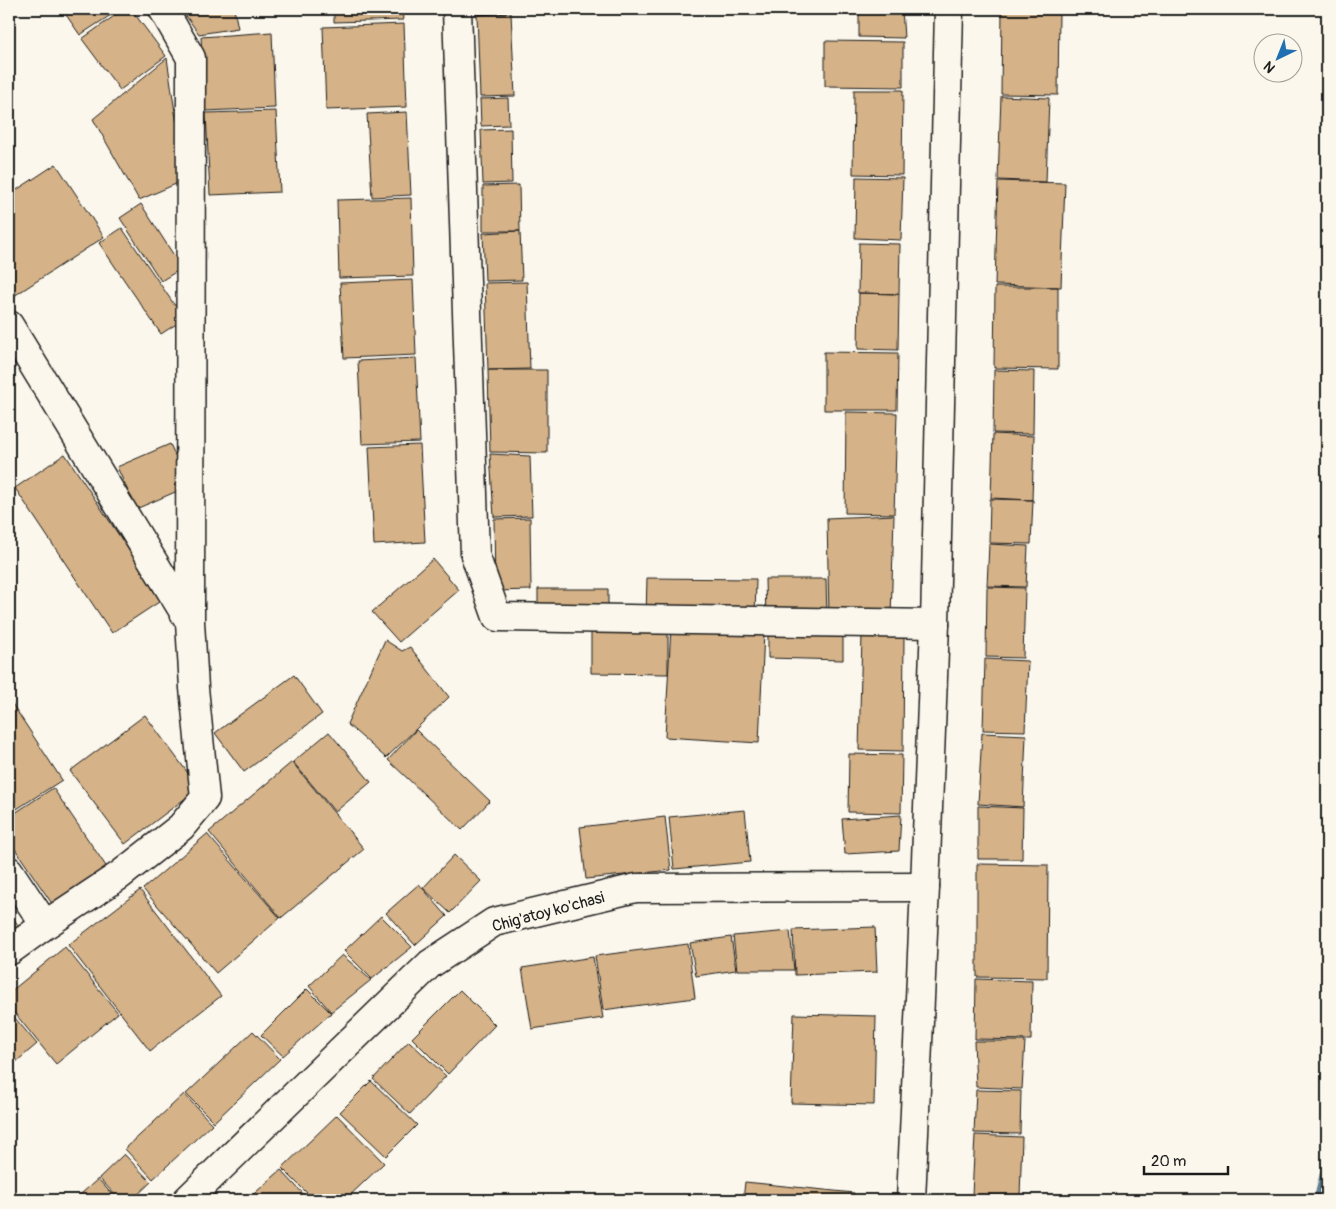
<svg xmlns="http://www.w3.org/2000/svg" width="1336" height="1209" font-family="Pangolin,sans-serif">
  <style>
    .lines { fill: none; stroke-linecap: round; stroke-linejoin: round }
    .stream { stroke: #5e7f96; stroke-width: 9 }
    .building { fill: #d5b287; stroke: #1c1c1c }
    .street-casing { stroke: #1c1c1c; stroke-width: 31 }
    .secondary-casing { stroke: #1c1c1c; stroke-width: 31 }
    .street { stroke: #fbf7ec; stroke-width: 28 }
    .secondary { stroke: #fbf7ec; stroke-width: 28 }
    .labels { text-anchor: middle; stroke-width: 5; stroke-linejoin: round; paint-order: stroke }
    .street-label { font-size: 16px; fill: #1c1c1c; stroke: #fbf7ec }
  </style>
  <rect width="100%" height="100%" fill="#fbf7ec"/>
  <filter id="ink" filterUnits="userSpaceOnUse"><feTurbulence type="fractalNoise" baseFrequency=".02" numOctaves="2"/><feDisplacementMap in="SourceGraphic" scale="10" xChannelSelector="R" yChannelSelector="G"/><feConvolveMatrix kernelMatrix="1 2 1 2 8 2 1 2 1" color-interpolation-filters="sRGB"/></filter>
  <g filter="url(#ink)">
    <g class="lines">
      <!-- stream -->
      <path class="stream" d="M1318 1200 1327 1163"/>
    </g>
    <!-- building -->
    <path class="building" d="M62 9H120L80 35Z
      M124 9H131L166 56 120 90 82 39Z
      M181 9H234L238 28 199 34Z
      M334 9H402L403 20 334 22Z
      M476 9H507V12L476 14Z
      M859 9H902L904 38 859 37Z
      M1002 9 1059 10 1058 95 1001 94Z
      M511 13 515 96 480 97 477 15Z
      M404 24 407 107 326 110 323 27Z
      M272 32 275 108 205 111 201 37Z
      M825 41 903 42V87L825 86Z
      M167 58 185 180 139 200 93 119Z
      M854 90H903L902 175 853 174Z
      M1001 96 1049 98 1046 182 998 180Z
      M508 98 509 125 481 126 480 99Z
      M276 111 280 192 210 195 206 113Z
      M407 112 411 195 372 197 367 114Z
      M511 129 512 183 483 184 481 130Z
      M56 164 104 237 11 298 9 295V195Z
      M856 177 903 178 901 240 855 238Z
      M998 181 1065 183 1061 287 995 285Z
      M519 185 520 231H483V186Z
      M411 198 413 276 339 278 337 200Z
      M141 204 182 268 161 281 120 218Z
      M122 228 184 319 161 334 99 243Z
      M520 231 522 280 485 281 483 233Z
      M859 243 900 244 899 294 858 293Z
      M413 280 416 355 344 358 340 283Z
      M527 282 530 369 488 370 485 283Z
      M995 287H1058V369L994 368Z
      M859 293 899 294 898 350 858 349Z
      M824 352 898 353 897 410H824Z
      M416 358 420 442 362 444 358 361Z
      M488 370H547V453L490 452Z
      M994 370 1034 371 1033 434 993 433Z
      M846 412 897 413 894 514 845 513Z
      M993 434 1034 436 1032 500 991 498Z
      M170 444 189 486 136 509 117 467Z
      M420 445 425 542 374 545 369 447Z
      M65 454 162 600 112 633 15 488Z
      M490 454 530 456 532 516 494 517Z
      M990 499 1033 500 1031 544 989 543Z
      M894 515 891 618 829 619 827 518Z
      M530 518 531 590 495 591 494 519Z
      M989 544 1028 546 1026 587 987 586Z
      M433 559 459 590 399 642 372 612Z
      M647 578 756 579 755 618 646 617Z
      M765 579H826L827 619 766 620Z
      M987 587 1025 588 1023 658 986 657Z
      M538 589H608V616H538Z
      M591 627 668 629V674L591 673Z
      M671 627 764 632 759 743 665 737Z
      M768 633 843 634V660L768 658Z
      M862 635 904 636 903 751 859 750Z
      M385 640 402 651 410 647 449 697 386 758 347 724Z
      M985 659 1028 661 1025 731 983 730Z
      M294 675 322 714 244 772 215 733Z
      M9 699 62 780 9 814Z
      M145 715 199 788 125 844 70 771Z
      M416 730 490 801 462 830 388 760Z
      M329 732 371 782 335 812 293 762Z
      M982 733 1026 735 1023 807 978 804Z
      M849 754 902 755 901 813 848 812Z
      M292 762 364 849 281 918 209 832Z
      M53 788 112 875 57 911 9 840V817Z
      M978 806 1023 808 1022 859H978Z
      M745 810 750 862 674 869 669 817Z
      M901 815 899 851 845 854 842 819Z
      M665 817 671 870 586 879 580 827Z
      M207 834 280 918 216 973 143 889Z
      M454 855 481 881 450 913 423 888Z
      M977 864 1048 865 1047 978 977 977Z
      M419 884 447 916 415 945 386 913Z
      M140 890 221 996 150 1051 68 945Z
      M9 911 21 930 9 938Z
      M381 916 412 947 372 979 344 951Z
      M875 927 877 972 795 975 793 930Z
      M790 931 794 970H737L733 936Z
      M731 937 736 970 696 976 690 943Z
      M688 944 695 998 603 1010 595 956Z
      M65 947 118 1013 56 1064 9 1006V993Z
      M342 955 371 980 331 1012 309 986Z
      M593 957 603 1018 532 1029 522 968Z
      M976 979 1032 981 1031 1040 975 1039Z
      M307 989 331 1013 283 1056 261 1035Z
      M460 990 495 1025 448 1074 412 1038Z
      M9 1011 37 1044 9 1068Z
      M794 1014 876 1016 874 1105 791 1103Z
      M253 1031 280 1059 214 1122 186 1094Z
      M409 1041 446 1076 410 1114 373 1079Z
      M974 1041H1025L1022 1089 976 1087Z
      M371 1081 417 1125 386 1156 340 1112Z
      M976 1090 1021 1091 1020 1134 974 1133Z
      M184 1094 212 1124 153 1179 125 1149Z
      M337 1115 384 1163 345 1200H314L282 1168Z
      M975 1135 1022 1137 1020 1197 972 1195Z
      M124 1154 151 1182 132 1200H120L99 1178Z
      M281 1170 309 1200H247Z
      M98 1179 117 1200H74Z
      M745 1182 854 1193 853 1200H743Z
      M973 1196 1021 1199V1200H972Z"/>
    <g class="lines">
      <!-- street casing -->
      <g class="street-casing">
        <path id="street" d="M457 9 475 555 497 617 935 624
          M9 325 190 622
          M9 871 45 925
          M9 951 45 925 120 875 181 827 205 798 194 688 190 622 191 58 163 9
          M187 1200 430 964 494 922 636 888 925 887"/>
      </g>
      <!-- secondary casing -->
      <g class="secondary-casing">
        <path id="secondary" d="M911 1200 925 887 935 624 949 9"/>
      </g>
      <!-- street -->
      <use href="#street" class="street"/>
      <!-- secondary -->
      <use href="#secondary" class="secondary"/>
    </g>
  </g>
  <g class="labels">
    <!-- street labels -->
    <g class="street-label">
      <text transform="translate(548 911) rotate(-15)" y="6">Chig'atoy ko'chasi</text>
    </g>
  </g>
  <!-- margin -->
  <rect width="1336" height="1209" fill="none" stroke="#fbf7ec" stroke-width="30"/>
  <rect x="15" y="15" width="1306" height="1179" fill="none" stroke="#1c1c1c" stroke-width="2" filter="url(#ink)"/>
  <!-- north arrow -->
  <g transform="translate(1278 58) rotate(223)"><circle r="24" fill="#fbf7ec" stroke="#a29f99"/>
  <path d="M0-4L9 19L0 12L-9 19Z" fill="#1f6fb2"/>
  <text y="-8" font-size="14" font-weight="bold" text-anchor="middle" fill="#1c1c1c">N</text>
  </g>
  <!-- scale -->
  <path d="M1144 1166v8h84v-8" fill="none" stroke="#1c1c1c" stroke-width="2.5"/>
  <text x="1151" y="1166" font-size="15" fill="#1c1c1c" stroke="#fbf7ec" stroke-width="4" paint-order="stroke">20 m</text>
</svg>
